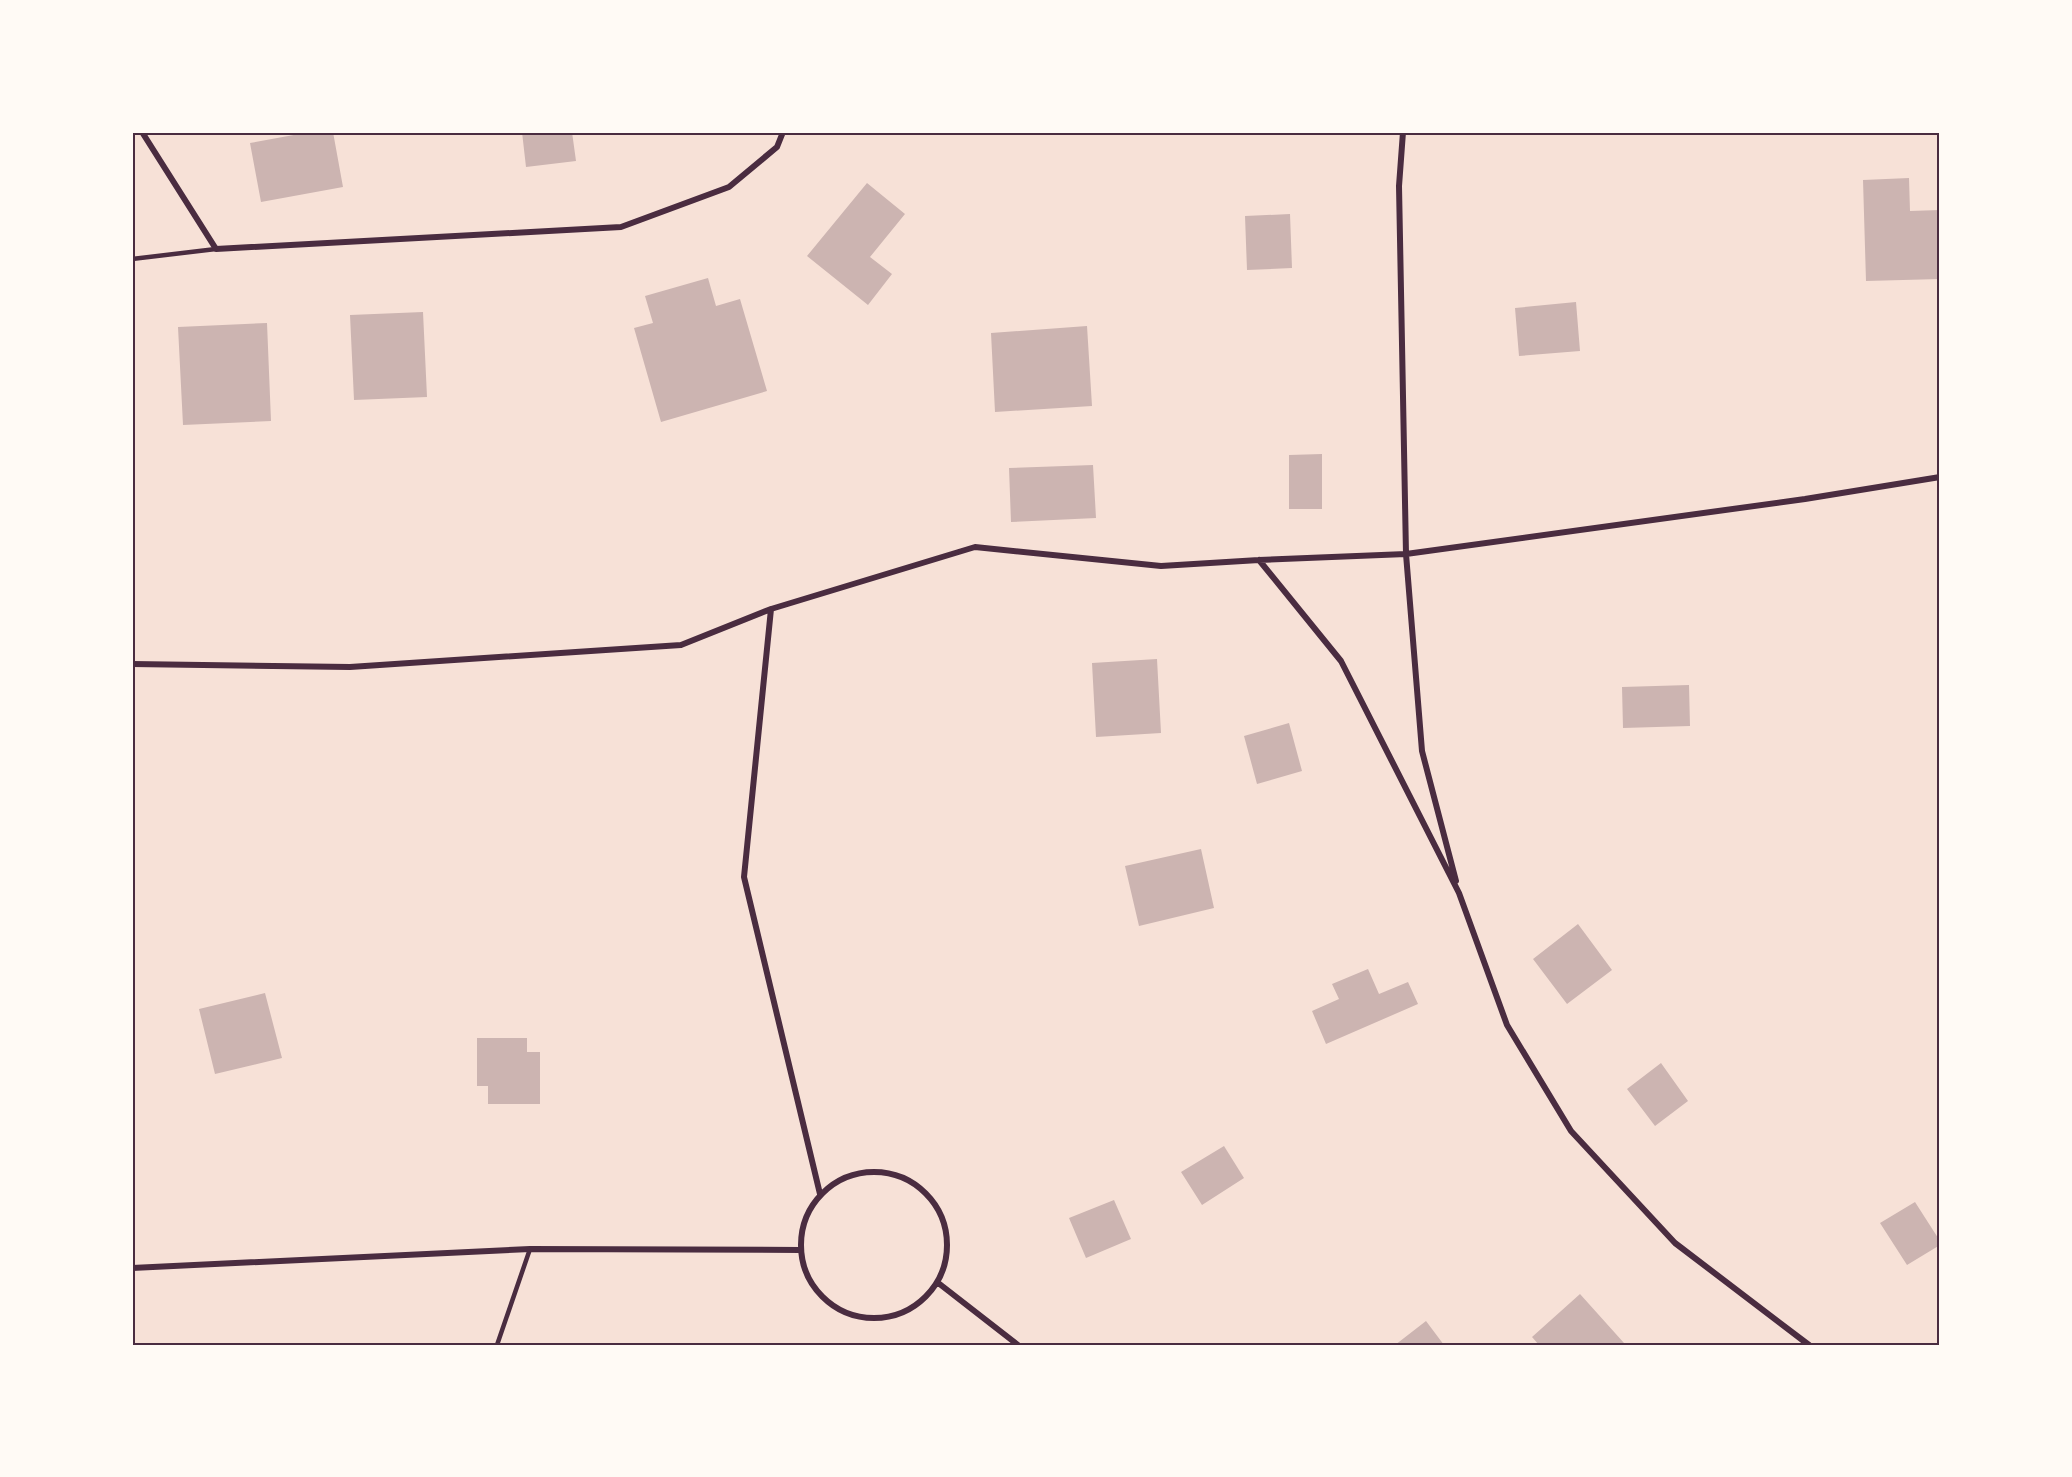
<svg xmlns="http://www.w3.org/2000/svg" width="2072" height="1477" font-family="'PT Sans Narrow',sans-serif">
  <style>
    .building { fill: #ccb4b1 }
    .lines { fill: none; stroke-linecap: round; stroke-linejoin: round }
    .service { stroke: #4a2c40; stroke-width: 4.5 }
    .minor { stroke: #4a2c40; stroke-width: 6 }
    .neatline { fill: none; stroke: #4a2c40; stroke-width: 2 }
  </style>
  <rect width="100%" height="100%" fill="#f7e1d7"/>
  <!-- building -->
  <path class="building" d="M310 132H333L343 187 261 202 250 143Z
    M522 132H572L576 161 526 167Z
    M1909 178 1910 211 1940 210V279L1866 281 1863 180Z
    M867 183 905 214 870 257 892 274 868 305 807 256Z
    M1290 214 1292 268 1247 270 1245 216Z
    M708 278 716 306 740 299 767 391 661 422 634 328 653 323 645 296Z
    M1576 302 1580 351 1519 356 1515 308Z
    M423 312 427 397 354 400 350 315Z
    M267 323 271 421 183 425 178 327Z
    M1087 326 1092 406 995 412 991 333Z
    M1322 454V509H1289V455Z
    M1093 465 1096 518 1011 522 1009 468Z
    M1157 659 1161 733 1096 737 1092 663Z
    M1689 685 1690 726 1623 728 1622 687Z
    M1289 723 1302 771 1257 784 1244 736Z
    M1201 849 1214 908 1139 926 1125 866Z
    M1578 924 1612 970 1567 1004 1533 959Z
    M1368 969 1379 994 1408 982 1418 1004 1326 1044 1312 1011 1339 999 1332 984Z
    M265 993 282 1058 215 1074 199 1009Z
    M477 1038H527V1052H540V1104H488V1086H477Z
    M1661 1063 1688 1101 1655 1126 1627 1089Z
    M1224 1146 1244 1178 1202 1205 1181 1172Z
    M1114 1200 1131 1239 1086 1258 1069 1218Z
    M1915 1202 1940 1241V1245L1907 1265 1880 1223Z
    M1580 1294 1624 1343 1622 1345H1539L1532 1337Z
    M1426 1321 1444 1345H1395Z"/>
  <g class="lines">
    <!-- service -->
    <path class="service" d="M132 259 216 249
      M497 1345 530 1249"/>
    <!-- minor -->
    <path class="minor" d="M142 132 216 249 621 227 729 187 777 147 783 132
      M1403 132 1399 186 1406 554 1422 751 1456 881
      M1259 560 1341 661 1459 893 1507 1025 1571 1131 1675 1243 1809 1345
      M771 609 744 877 820 1194
      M132 664 350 667 681 645 771 609 975 547 1161 566 1259 560 1406 554 1805 499 1940 477
      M801 1245a73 73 0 1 1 146 0a73 73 0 1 1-146 0Z
      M132 1268 530 1249 801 1250
      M937 1282 1018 1345"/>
  </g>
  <!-- border -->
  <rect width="2072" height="1477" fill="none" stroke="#fffaf5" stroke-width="267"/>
  <rect x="134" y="134" width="1804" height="1210" class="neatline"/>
</svg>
